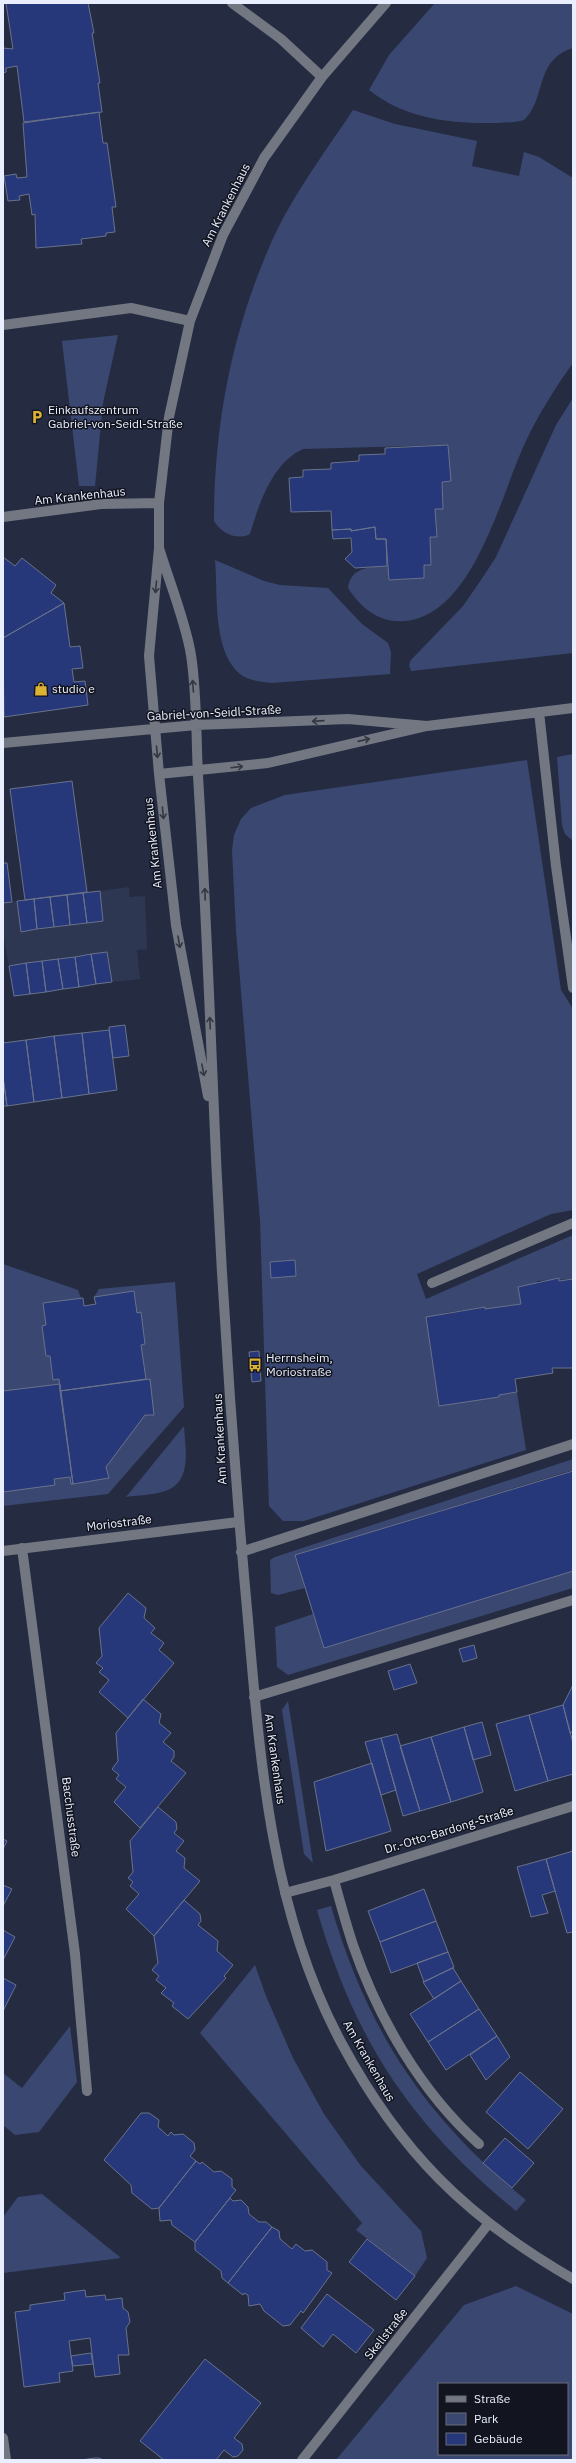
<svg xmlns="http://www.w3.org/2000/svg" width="576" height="2463" font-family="'IBM Plex Sans',sans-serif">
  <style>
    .built { fill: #2e3752 }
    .green { fill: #3a4771; fill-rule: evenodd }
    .building { fill: #26377a; stroke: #69728b }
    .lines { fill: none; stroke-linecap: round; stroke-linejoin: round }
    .minor { stroke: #727782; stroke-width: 10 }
    .oneway { stroke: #343742 }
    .labels { text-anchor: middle; stroke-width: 3; stroke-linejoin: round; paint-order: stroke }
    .street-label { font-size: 12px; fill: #e9effe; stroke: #12151f }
    .poi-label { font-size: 12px; fill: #e9effe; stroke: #12151f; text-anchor: start }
  </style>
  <rect width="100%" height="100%" fill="#252c42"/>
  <!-- built -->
  <path class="built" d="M129 887 130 897 145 896 147 949 137 950 140 979 112 982 107 952 9 966 3 934V903L17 901 21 932 103 921 100 891Z"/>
  <!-- green -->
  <path class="green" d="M435 3H573V48C534 60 547 98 524 120 515 123 506 122 497 123 451 124 405 119 369 90L389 55Z
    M353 110 395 124 477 141 472 166 519 176 524 152 539 157 573 178V363C555 388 538 415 525 443 500 496 471 626 396 621 375 620 359 605 348 588 351 566 371 567 388 566L389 580 424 578V565L430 537 437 536 435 509H443L442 482 451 481 448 445 303 449C272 463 259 504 250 534 237 541 221 533 214 521 214 428 231 336 268 250 289 200 323 155 353 110Z
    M118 335 103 403 95 486H79L62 341Z
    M573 398V653L411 671 409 665 411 660 463 606 481 580 496 557 556 425Z
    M215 560 264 581 280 585 328 588 362 624 388 643 391 652 390 674 272 683C262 682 249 681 240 674 212 651 218 593 215 560Z
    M573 754V841L565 834 562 825 557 757Z
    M527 760 561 990 573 1009V1210L551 1214 417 1274 426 1299 573 1235V1279L537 1281V1284L518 1287 521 1304 485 1309 484 1307 445 1313 439 1405 499 1397V1395L517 1392 526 1450 304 1521H283L269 1506 260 1220 236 931 232 850 234 835 241 819 251 808 285 795Z
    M3 1264 78 1290 84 1306 95 1304 94 1297 99 1289 175 1282 184 1407 108 1494 3 1506Z
    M184 1426C185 1446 192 1478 170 1489 158 1495 139 1495 126 1497Z
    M573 1459V1470L295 1555 305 1588 278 1595 271 1593 270 1560 275 1557Z
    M573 1571V1588L288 1675 277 1667 275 1627 313 1614 324 1648Z
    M288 1701 313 1863 304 1854 282 1710Z
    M331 1906C368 2032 424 2116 526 2200L516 2211C410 2124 355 2041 317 1910Z
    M255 1965 266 1996 293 2058 324 2114 361 2166 421 2231 427 2258 415 2276 356 2230 362 2223 200 2033Z
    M70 2026 77 2082 39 2132 15 2135 3 2125V2073L22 2088Z
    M42 2194 121 2258 3 2273V2217L18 2197Z
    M516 2286 573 2314V2460H336L464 2305ZM439 2384H567V2454H439Z"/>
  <!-- building -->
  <path class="building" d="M6 3H88L94 33H92L100 83H98L102 112 24 122 17 66 6 68V72L3 73V48L13 49Z
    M99 112 103 143H107L116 207H112L115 232 106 233V236L81 239 82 244 36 248 35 214 32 215 29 194 19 196 20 200 8 201 4 176 16 174 17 178 27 177 23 123Z
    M448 445 451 481 442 482 443 509H435L437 537H430L431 565H424V578L389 580 386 539H376L375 527 351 531V529L332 530 331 511 291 512 289 478 303 477V470L331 469V463L359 461V455L385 454V448Z
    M375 527 376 539H386L387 566 355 568 345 559 352 552 351 538 333 539 332 530 351 529V531Z
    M3 557 15 566 22 558 56 585 51 593 64 603 3 638Z
    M64 603 70 647 80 646 83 668 72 669 74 682 85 681 88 705 4 717 3 638Z
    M72 781 87 892 25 900 10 789Z
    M3 863H7L12 902 3 903Z
    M100 891 103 921 87 923 83 893Z
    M83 893 87 923 70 925 67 895Z
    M67 895 70 925 54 927 50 897Z
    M50 897 54 927 37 929 34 899Z
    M34 899 37 929 21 932 17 901Z
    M107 952 112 982 96 984 91 954Z
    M91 954 96 984 79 987 75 957Z
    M75 957 79 987 63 989 58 959Z
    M58 959 63 989 46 992 42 961Z
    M42 961 46 992 30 994 26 963Z
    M26 963 30 994 14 996 9 966Z
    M125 1025 129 1056 113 1058 109 1027Z
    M109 1030 117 1090 89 1094 82 1033Z
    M82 1033 89 1094 62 1098 54 1036Z
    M54 1036 62 1098 34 1102 26 1040Z
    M26 1040 34 1102 7 1106 3 1077V1043Z
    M3 1077 7 1106H3Z
    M295 1260 296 1276 271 1278 270 1262Z
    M559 1278V1281L573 1279V1368H552L553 1373 515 1379 517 1392 499 1395V1397L439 1406 426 1317 485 1307V1309L521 1304 518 1287Z
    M134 1291 137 1313 141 1312 145 1344 141 1345 146 1379 60 1391 59 1379 53 1380 50 1356H46L42 1326 46 1325 43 1303 83 1298 84 1306 96 1304 94 1297Z
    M259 1351 261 1381 252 1382 249 1352Z
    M150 1379 154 1415H145L106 1467 109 1478 73 1484 60 1391Z
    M60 1384 73 1484H71L70 1477 54 1479 55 1485 3 1492V1391Z
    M573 1471V1571L324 1648 295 1555Z
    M128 1593 146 1608 144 1618 155 1628 151 1633 164 1643 159 1650 174 1663 128 1718 99 1692 109 1680 99 1672 103 1668 96 1663 102 1656 99 1628Z
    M474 1645 477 1658 463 1662 459 1649Z
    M410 1664 417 1683 394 1690 388 1671Z
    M573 1685V1732L570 1733 563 1705Z
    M143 1699 161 1714 159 1723 171 1733 163 1742 174 1751V1757L171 1761 186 1773 140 1828 114 1802 126 1787 116 1779 119 1775 112 1769 118 1761 116 1733Z
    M563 1705 573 1743V1774L548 1781 529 1715Z
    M529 1715 548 1781 515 1791 496 1724Z
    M482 1722 491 1755 473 1760 464 1727Z
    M464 1727 483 1792 451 1802 431 1737Z
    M397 1734 420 1811 403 1816 381 1738Z
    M431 1737 451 1802 420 1811 400 1746Z
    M381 1738 396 1790 381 1795 365 1742Z
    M372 1763 391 1831 326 1851 314 1782Z
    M158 1807 176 1822 177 1829 174 1833 184 1841 176 1851 185 1858 184 1868 200 1881 154 1936 126 1909 139 1894 130 1886 133 1882 128 1878 133 1872 130 1841Z
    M3 1839 7 1841 3 1849Z
    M573 1851V1932L567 1933 546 1859Z
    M546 1859 555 1891 542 1895 548 1913 531 1917 517 1867Z
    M3 1885 12 1889 3 1906Z
    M424 1889 436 1921 380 1942 368 1911Z
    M184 1900 200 1914 201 1921 198 1925 218 1941 217 1951 233 1965 224 1976 226 1978 188 2019 172 2006 174 2003 161 1993 166 1988 156 1980 159 1976 152 1970 158 1963 154 1936Z
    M436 1921 448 1952 391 1973 380 1942Z
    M3 1930 15 1937 3 1960Z
    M448 1952 454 1967 424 1982 417 1963Z
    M453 1968 461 1981 434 1999 423 1982Z
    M3 1978 16 1985 3 2011Z
    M461 1981 479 2009 428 2042 410 2014Z
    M479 2009 497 2036 446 2070 428 2042Z
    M497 2036 510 2057 486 2080 470 2055Z
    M520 2072 563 2109 528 2149 486 2112Z
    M141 2113H149L159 2120 158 2127 168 2136 171 2132 174 2135 183 2134 194 2143 195 2150 190 2156 196 2161 159 2208 152 2209 132 2193 131 2185 104 2160Z
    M505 2138 534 2163 512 2188 483 2163Z
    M196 2161 200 2164 202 2162 214 2172 221 2171 232 2179V2187L236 2190 195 2242 172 2225 171 2220 160 2221 159 2208Z
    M230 2198 233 2201 241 2200 248 2207 249 2214 259 2222H266L272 2227 228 2283 222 2278 221 2271 195 2250V2242Z
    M272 2227 279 2231 280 2239 292 2249 296 2244 305 2251 312 2250 327 2262V2270L332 2273 303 2313 301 2311 290 2325 283 2326 264 2311 260 2304 249 2306 248 2295 244 2293 243 2295 228 2283Z
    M367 2239 415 2276 396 2300 349 2262Z
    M85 2290 86 2297 105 2295 106 2300 122 2298 123 2308 128 2312 130 2322 126 2328 129 2355H118L120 2374 95 2377 90 2338 69 2341 73 2371 59 2373 60 2382 24 2387 15 2312 30 2310V2305L65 2300 64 2293Z
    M327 2294 374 2330 356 2353 333 2334 323 2347 301 2328Z
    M91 2353 93 2364 73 2366 71 2356Z
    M205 2359 261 2403 234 2438 242 2444 243 2450 238 2456 233 2457 224 2450 216 2460H164L140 2441Z
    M99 2458 103 2460H81L95 2458Z"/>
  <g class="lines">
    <!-- minor -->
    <path class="minor" d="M232 3 281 39 322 77
      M3 325 131 308 190 321
      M3 517 101 504 159 503
      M159 548C169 581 186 623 191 655 197 694 196 736 198 776 204 872 208 968 212 1064 219 1249 231 1435 248 1620 260 1763 272 1915 342 2044 400 2152 467 2218 573 2279
      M539 712 556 866 573 988
      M3 743 196 725 348 719 427 726
      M159 774 268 763 427 726 573 708
      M208 1096 176 925 159 774 149 656 159 548V503L169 417 190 321 223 235 264 158 322 77 386 3
      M432 1283 573 1223
      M22 1548 75 1954 87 2091
      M3 1551 238 1522
      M241 1552 573 1444
      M254 1697 573 1600
      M334 1880C340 1902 346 1924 353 1945 378 2018 421 2092 479 2144
      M285 1893 334 1880 573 1806
      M3 2438 6 2460
      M302 2460 489 2223"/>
  </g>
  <!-- one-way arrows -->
  <defs><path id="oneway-shaft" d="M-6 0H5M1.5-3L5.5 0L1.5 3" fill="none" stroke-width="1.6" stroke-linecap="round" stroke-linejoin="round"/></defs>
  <g class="oneway">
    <use href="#oneway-shaft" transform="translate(156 587) rotate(95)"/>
    <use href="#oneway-shaft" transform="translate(193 686) rotate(-94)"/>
    <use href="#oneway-shaft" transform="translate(318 721) rotate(176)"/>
    <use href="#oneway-shaft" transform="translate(364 740) rotate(-13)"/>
    <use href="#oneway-shaft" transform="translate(157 752) rotate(85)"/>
    <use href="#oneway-shaft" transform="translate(237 767) rotate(-7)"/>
    <use href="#oneway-shaft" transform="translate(163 813) rotate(84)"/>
    <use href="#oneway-shaft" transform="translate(205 894) rotate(-92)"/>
    <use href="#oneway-shaft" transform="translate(179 942) rotate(80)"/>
    <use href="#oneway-shaft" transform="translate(210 1023) rotate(-92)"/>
    <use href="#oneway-shaft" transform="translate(203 1070) rotate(79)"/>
  </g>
  <!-- icons -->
  <defs>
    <g id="parking-bare" transform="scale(1.08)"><path d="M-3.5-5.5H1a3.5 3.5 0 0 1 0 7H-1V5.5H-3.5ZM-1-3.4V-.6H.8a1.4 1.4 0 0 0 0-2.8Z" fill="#dcb233" stroke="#12151f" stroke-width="2.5" paint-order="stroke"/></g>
    <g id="shop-bare" transform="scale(1.08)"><path d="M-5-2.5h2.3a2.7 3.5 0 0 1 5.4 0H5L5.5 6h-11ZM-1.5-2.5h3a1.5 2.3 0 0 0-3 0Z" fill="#dcb233" stroke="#12151f" stroke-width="2.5" paint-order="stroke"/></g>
    <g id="bus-bare" transform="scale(1.08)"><path d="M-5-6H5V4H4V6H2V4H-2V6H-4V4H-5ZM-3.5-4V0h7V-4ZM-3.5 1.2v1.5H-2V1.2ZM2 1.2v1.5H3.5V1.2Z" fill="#dcb233" stroke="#12151f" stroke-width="2.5" paint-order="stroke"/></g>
  </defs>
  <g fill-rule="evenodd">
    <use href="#parking-bare" x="37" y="417"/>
    <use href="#shop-bare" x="41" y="689"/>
    <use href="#bus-bare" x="255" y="1365"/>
  </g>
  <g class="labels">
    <!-- street labels -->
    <g class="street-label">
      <text transform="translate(226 205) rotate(-63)" y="4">Am Krankenhaus</text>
      <text transform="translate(80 496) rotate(-6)" y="4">Am Krankenhaus</text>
      <text transform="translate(214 713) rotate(-3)" y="4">Gabriel-von-Seidl-Straße</text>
      <text transform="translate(153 843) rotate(-96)" y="4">Am Krankenhaus</text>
      <text transform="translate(220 1439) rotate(-93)" y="4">Am Krankenhaus</text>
      <text transform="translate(119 1523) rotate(-7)" y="4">Moriostraße</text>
      <text transform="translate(275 1759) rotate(82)" y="4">Am Krankenhaus</text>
      <text transform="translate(71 1817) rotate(83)" y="4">Bacchusstraße</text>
      <text transform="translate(449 1830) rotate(-17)" y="4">Dr.-Otto-Bardong-Straße</text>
      <text transform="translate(369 2061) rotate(60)" y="4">Am Krankenhaus</text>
      <text transform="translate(386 2334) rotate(-52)" y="4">Skellstraße</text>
    </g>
    <!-- poi labels -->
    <g class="poi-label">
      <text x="48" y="414">Einkaufszentrum<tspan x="48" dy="14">Gabriel-von-Seidl-Straße</tspan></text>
      <text x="52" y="693">studio e</text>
      <text x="266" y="1362">Herrnsheim,<tspan x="266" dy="14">Moriostraße</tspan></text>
    </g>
  </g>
  <!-- border -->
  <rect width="576" height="2463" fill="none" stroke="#e9effe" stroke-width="8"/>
  <!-- legend -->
  <rect x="438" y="2383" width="130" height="72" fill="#12151f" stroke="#686c78"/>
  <rect x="446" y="2396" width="20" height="6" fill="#727782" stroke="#686c78"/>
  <text x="474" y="2403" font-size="12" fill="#e9effe">Straße</text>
  <rect x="446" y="2413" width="20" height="12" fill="#3a4771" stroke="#686c78"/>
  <text x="474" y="2423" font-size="12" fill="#e9effe">Park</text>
  <rect x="446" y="2433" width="20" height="12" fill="#26377a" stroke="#686c78"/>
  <text x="474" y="2443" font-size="12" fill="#e9effe">Gebäude</text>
</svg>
